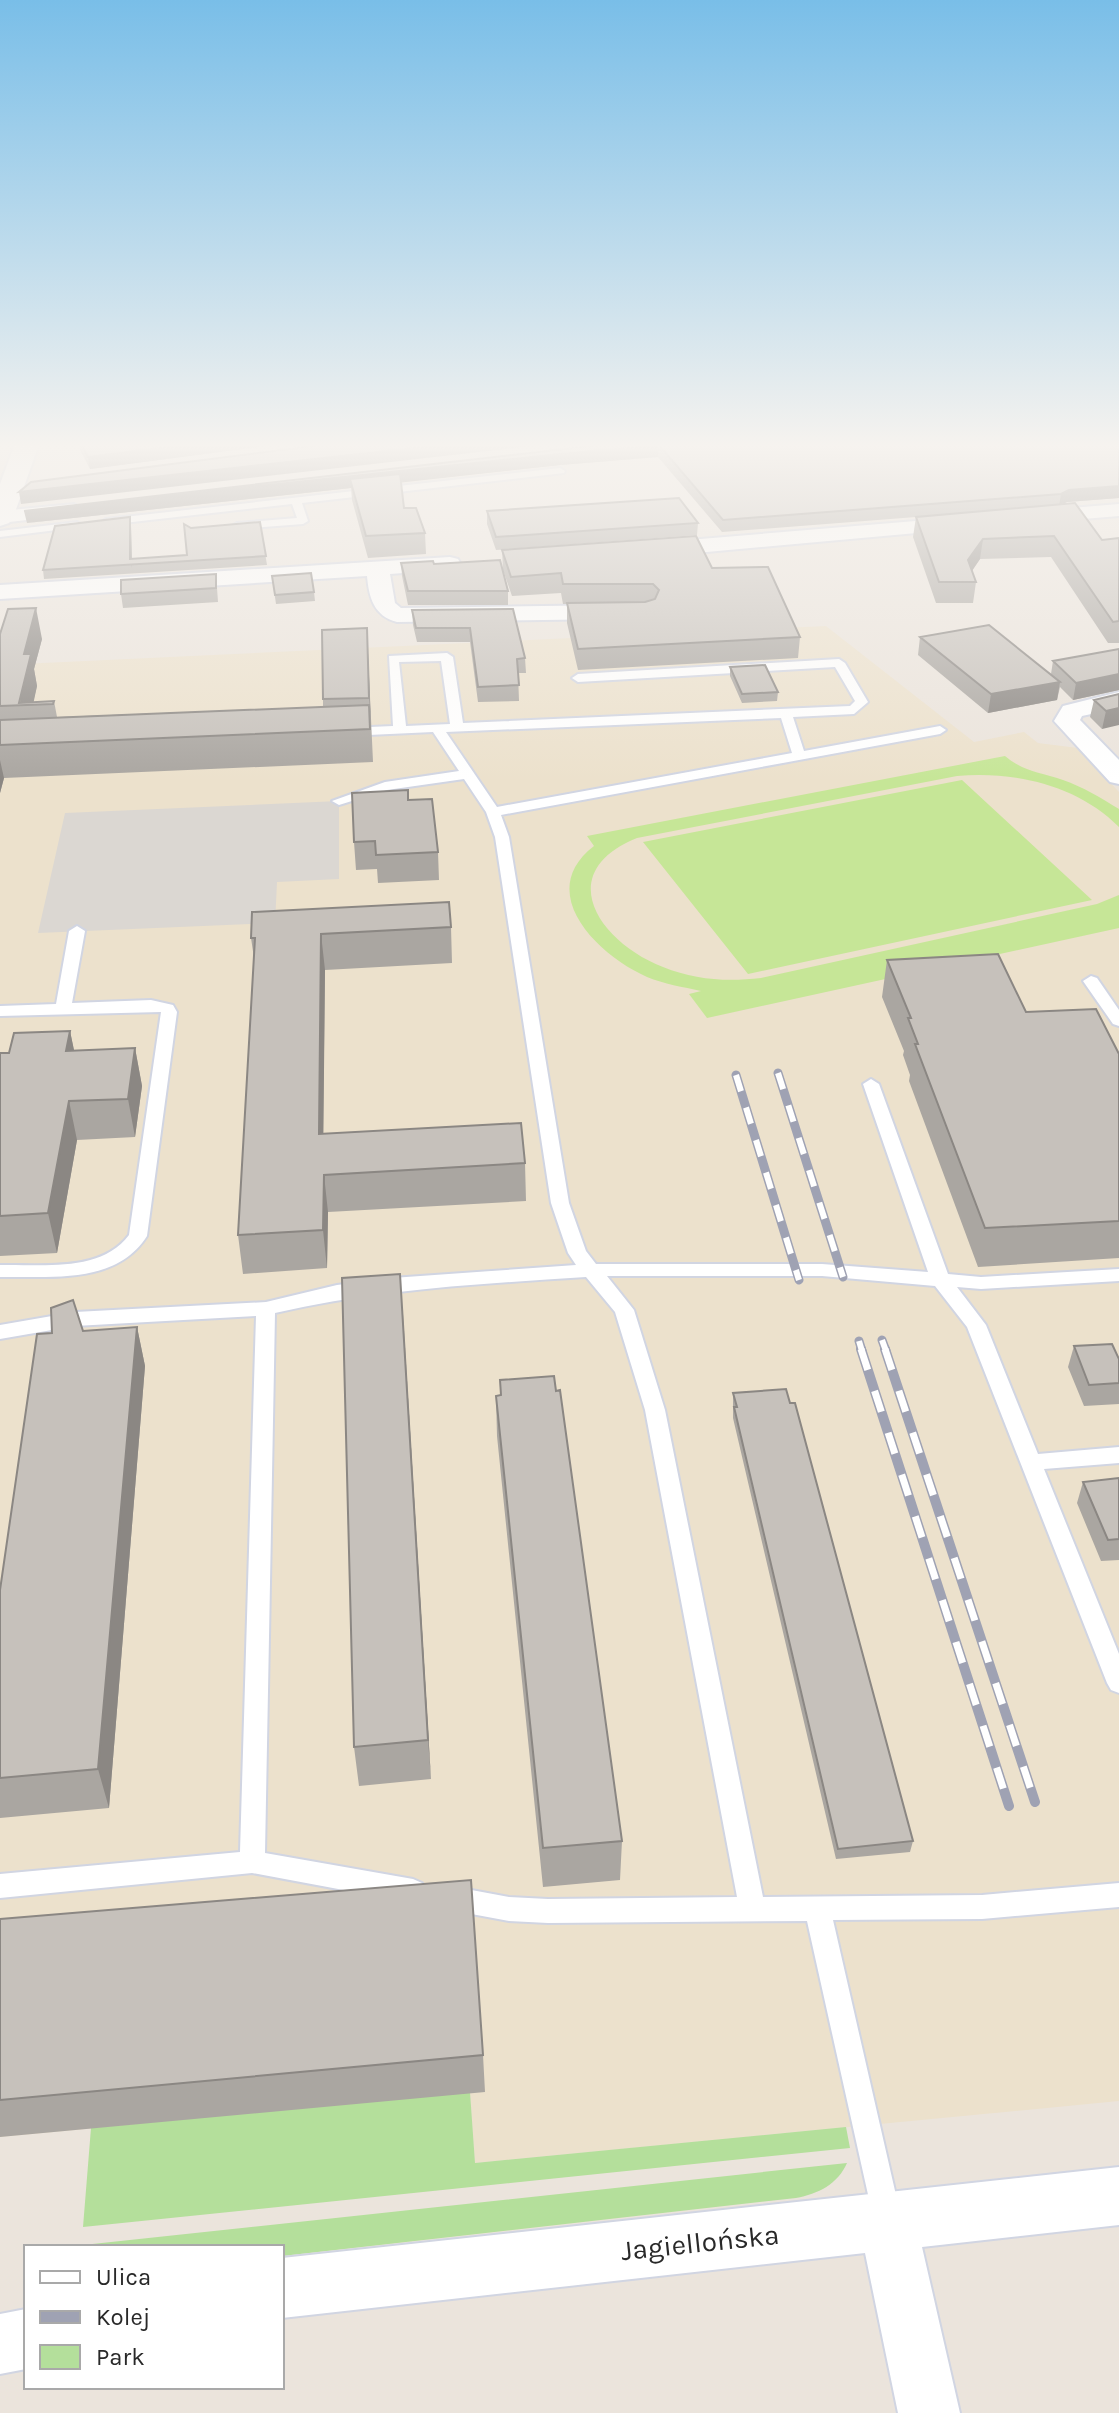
<svg xmlns="http://www.w3.org/2000/svg" width="1119" height="2413" font-family="Karla,sans-serif">
  <style>
    .education { fill: #ece1cc }
    .green { fill: #b4df9b }
    .pitch { fill: #c6e697 }
    .plaza { fill: #dbd7d2 }
    .lines { fill: none; stroke-linecap: round; stroke-linejoin: round }
    .service-casing { stroke: #d1d5e2; stroke-width: 4 }
    .minor-casing { stroke: #d1d5e2; stroke-width: 4 }
    .tertiary-casing { stroke: #d1d5e2; stroke-width: 4 }
    .service { fill: #fff; fill-rule: evenodd }
    .minor { fill: #fff; fill-rule: evenodd }
    .tertiary { fill: #fff; fill-rule: evenodd }
    .rail-far1-casing { stroke: #9fa2b3; stroke-width: 9 }
    .rail-casing { stroke: #9fa2b3; stroke-width: 10 }
    .rail-far1 { stroke: #fff; stroke-width: 6; stroke-dasharray: 17; stroke-linecap: butt }
    .rail { stroke: #fff; stroke-width: 7; stroke-dasharray: 22; stroke-linecap: butt }
    .wall { fill: #aaa6a1 }
    .shaded-wall { fill: #8b8783 }
    .building { fill: #c6c1bb; stroke: #8b8783; stroke-width: 2 }
    .labels { text-anchor: middle; stroke-width: 8; stroke-linejoin: round; paint-order: stroke }
    .near-street-label { font-size: 28px; fill: #292929; stroke: #fff }
  </style>
  <rect width="100%" height="100%" fill="#ebe4dc"/>
  <!-- education -->
  <path class="education" d="M826 626 974 742 1024 732 1038 743 1078 748 1119 792V2101L475 2163 470 2093 0 2137V665Z"/>
  <!-- green -->
  <path class="green" d="M470 2092 475 2163 846 2127 850 2148 83 2227 91 2128Z
    M847 2163C838 2184 818 2194 796 2198L282 2256V2247H86L83 2245Z"/>
  <!-- pitch -->
  <path class="pitch" d="M1005 756C1024 772 1040 772 1063 780 1083 787 1101 798 1119 809V827C1077 785 1015 771 957 776L637 838C551 873 600 943 663 967 695 980 727 982 761 978L1097 904 1119 895V928L707 1018 689 994 701 991C683 987 664 984 647 977 599 956 533 893 594 846L587 836Z
    M962 780 1092 900 748 974 643 842Z"/>
  <!-- plaza -->
  <path class="plaza" d="M339 801V879L277 882 275 923 38 933 65 813Z"/>
  <g class="lines">
    <!-- service casing -->
    <g class="service-casing">
      <path id="service" d="M560 468 565 471 564 473 302 503 308 521 303 524 237 529 232 526 237 523 297 518 292 504 106 525 101 522 106 519Z
        M77 522 82 525 81 527 0 537V531Z
        M447 653 453 657 463 723 850 706 855 701 835 667 578 682 572 678 578 674 839 659 845 663 868 702 854 714 793 717 804 751 940 726 946 730 940 734 501 815 509 837 569 1203 586 1251 596 1264H822L928 1272 863 1084 871 1079 879 1084 948 1274 981 1277 1119 1269V1281L981 1289 957 1287 986 1325 1038 1454 1119 1447V1463L1044 1469 1119 1654V1693L1111 1690 1107 1683 967 1327 935 1286 822 1276H607L634 1310 665 1410 763 1897 982 1895 1119 1883V1907L982 1919 833 1920 901 2217 897 2227 887 2231 877 2227 873 2217 807 1921 548 1923 509 1921 450 1910 441 1906 437 1898 441 1890 450 1886 509 1897 548 1899 737 1897 645 1410 615 1312 586 1277C481 1284 378 1289 275 1313L265 1853 413 1879 422 1883 426 1891 422 1899 413 1903 252 1873 0 1898V1874L240 1852 256 1316 75 1326 0 1339V1325L75 1312 266 1302 337 1285 392 1278 576 1265 568 1253 551 1203 495 837 486 812 464 779 387 790 339 805 332 801 385 782 459 771 433 732 347 736 341 732 347 728 393 726 389 656ZM441 661 450 724 406 726 399 662ZM781 718 792 753 497 807 446 732Z
        M77 926 85 931 72 1003 151 1000 173 1005 177 1012 147 1236C116 1285 51 1276 0 1277V1265C41 1264 101 1273 129 1235L161 1012 0 1016V1006L56 1004 69 931Z
        M1091 976 1097 978 1119 1010V1026L1113 1024 1083 981Z"/>
    </g>
    <!-- minor casing -->
    <g class="minor-casing">
      <path id="minor" d="M74 504 84 510 81 514 0 523V511Z
        M1119 504V516L1035 523 1024 517 1035 511Z
        M964 517 975 523 972 528 652 557 641 550 652 543Z
        M450 557 458 559 461 564 458 569 390 574 395 603 401 608 614 605 622 607 626 612 622 617 614 619 397 622C374 616 369 598 367 576L0 599V585Z
        M1119 692V708L1082 716 1080 720 1119 760V784L1110 782 1054 721 1063 706Z
        M1119 2167V2225L922 2247 960 2413H898L865 2253 282 2318V2258Z
        M26 2309V2369L0 2374V2314Z"/>
    </g>
    <!-- tertiary casing -->
    <g class="tertiary-casing">
      <path id="tertiary" d="M15 444H39L13 518 9 523 0 526V484Z"/>
    </g>
    <!-- service -->
    <use href="#service" class="service"/>
    <!-- minor -->
    <use href="#minor" class="minor"/>
    <!-- tertiary -->
    <use href="#tertiary" class="tertiary"/>
    <!-- rail-far1 casing -->
    <g class="rail-far1-casing">
      <path id="rail-far1" d="M778 1073 843 1277
        M736 1075 799 1280
        M882 1340 886 1351
        M859 1341 862 1351"/>
    </g>
    <!-- rail casing -->
    <g class="rail-casing">
      <path id="rail" d="M861 1349 1009 1806
        M885 1349 1035 1802"/>
    </g>
    <!-- rail-far1 -->
    <use href="#rail-far1" class="rail-far1"/>
    <!-- rail -->
    <use href="#rail" class="rail"/>
  </g>
  <!-- wall -->
  <path class="wall" d="M77 444H280L90 469Z
    M608 444H1119V498L1067 502 1063 504 1102 540 1119 538V643H1108L1051 557 980 559 972 571 976 582 973 603H936L913 537 916 517 722 532 658 457 560 465 401 482 404 508 425 533 426 554 368 558 352 500 351 488 27 523Z
    M487 511 698 523 697 535 496 550 487 524Z
    M260 522 267 565 44 579 43 570 131 526 132 559 187 555 191 528Z
    M502 550 712 568 800 637 798 658 578 670 567 623V604H563L561 593 512 596 503 570 508 591V605H408L402 576 401 563 503 570Z
    M216 574 218 602 123 608 121 594Z
    M272 576 314 592 315 601 276 604Z
    M513 609 525 658 526 673H518L519 701 478 702 470 642H417L413 625 412 610Z
    M0 634 42 639 34 669 37 686 33 702 54 701 57 717 323 707V699L368 653 373 762 4 778 0 793Z
    M920 637 1051 674 1053 661 1119 649V690L1073 700 1060 687 1057 700 988 713 918 655Z
    M730 667 778 692 777 701 742 703 730 676Z
    M1119 694 1102 729 1090 717 1094 700Z
    M408 800 438 852 439 880 378 883 377 869 356 870 354 842Z
    M451 927 452 963 325 970 323 1134 525 1163 526 1201 328 1212 327 1268 243 1274 238 1235 254 958 251 938Z
    M887 960 1026 1012 1119 1054V1258L978 1267 909 1081 910 1075 903 1055 904 1051 882 997Z
    M70 1031 74 1051 135 1048 142 1086 135 1137 77 1140 57 1253 0 1256V1053H9Z
    M403 1314 431 1779 359 1786 354 1747Z
    M137 1327 145 1366 109 1808 0 1818V1590L83 1331Z
    M1074 1346 1119 1359V1404L1084 1406 1068 1367Z
    M500 1380 622 1841 620 1880 543 1887 497 1436 496 1396 500 1395Z
    M733 1393 913 1841 910 1852 836 1859 733 1418Z
    M1119 1478V1560L1101 1561 1077 1503 1083 1482Z
    M0 1919 483 2055 485 2092 0 2137Z"/>
  <!-- shaded-wall -->
  <path class="shaded-wall" d="M190 444H280L90 469 88 457Z
    M449 444H550L21 504 19 492Z
    M659 445 658 457 560 465 352 488 350 479 351 488 27 523 24 511 560 454Z
    M1119 486V498L1067 502 1059 506 1061 494 1069 490Z
    M130 517 131 526 132 568 130 559Z
    M983 539 980 559 965 581 968 560Z
    M36 608 42 639 34 669 37 686 33 705H20L24 654Z
    M367 628 368 653 371 724 369 698Z
    M1119 674V690L1073 700 1076 683Z
    M1060 682 1057 700 988 713 991 694Z
    M1119 708V725L1102 729 1106 711Z
    M0 760 4 778 0 793Z
    M321 934 325 970 323 1172 319 1134Z
    M70 1031 78 1069 66 1051Z
    M135 1048 142 1086 135 1137 128 1099Z
    M69 1101 77 1140 57 1253 48 1213Z
    M324 1175 328 1212 327 1268 323 1230Z
    M403 1314 431 1779 428 1740Z
    M137 1327 145 1366 109 1808 98 1769Z"/>
  <!-- building -->
  <path class="building" d="M81 444H190L88 457Z
    M329 444H449L19 492 31 482Z
    M608 444H1119V486L1069 490 1061 494 723 520 659 445 560 454 24 511Z
    M400 474 404 508H416L425 533 366 536 350 479Z
    M679 498 698 523 496 537 487 511Z
    M1075 503 1102 540 1119 538V621L1113 622 1054 536 983 539 968 560 976 582H939L916 517Z
    M130 517V559L187 555 184 524 191 528 260 522 266 556 43 570 55 526Z
    M696 536 712 568 768 567 800 637 578 649 567 603 645 602 655 599 659 590 653 584H563L561 573 511 577 502 550Z
    M500 560 508 591H408L401 563 433 561 434 564Z
    M311 573 314 592 275 595 272 576Z
    M216 574V588L121 594V580Z
    M36 608 24 654H31L19 703 54 701 53 704 0 706V634L8 609Z
    M513 609 525 658 517 659 519 685 478 687 470 628H416L412 610Z
    M989 625 1060 682 991 694 920 637Z
    M367 628 369 698 323 699 322 630Z
    M1119 649V674L1076 683 1053 661Z
    M765 665 778 692 742 694 730 667Z
    M1119 694V708L1106 711 1094 700Z
    M369 705 370 729 0 745V720Z
    M408 790V800L432 799 438 852 376 855 375 841 354 842 352 793Z
    M449 902 451 927 321 934 319 1134 521 1123 525 1163 324 1175 323 1230 238 1235 255 938H251L252 912Z
    M998 954 1026 1012 1096 1009 1119 1054V1221L985 1228 915 1044H918L908 1018H911L887 960Z
    M70 1031 66 1051 135 1048 128 1099 69 1101 48 1213 0 1216V1053H9L14 1033Z
    M400 1274 428 1740 354 1747 342 1278Z
    M73 1300 83 1331 137 1327 98 1769 0 1778V1590L37 1334 52 1333 51 1308Z
    M1112 1344 1119 1359V1383L1089 1385 1074 1346Z
    M554 1376 556 1391 560 1390 622 1841 543 1848 496 1396 501 1395 500 1380Z
    M786 1389 790 1403H795L913 1841 838 1849 734 1407H737L733 1393Z
    M1119 1478V1539L1108 1540 1083 1482Z
    M471 1880 483 2055 0 2100V1919Z"/>
  <!-- sky -->
  <linearGradient id="sky" x2="0" y2="1"><stop stop-color="#79bee8"/><stop offset="0.57" stop-color="#f6f3ef"/><stop offset="1" stop-color="#f6f3ef" stop-opacity="0"/></linearGradient>
  <rect width="1119" height="782" fill="url(#sky)"/>
  <g class="labels">
    <!-- near-street labels -->
    <g class="near-street-label">
      <text transform="translate(700 2242) rotate(-6)" y="10">Jagiellońska</text>
    </g>
  </g>
  <!-- legend -->
  <rect x="24" y="2245" width="260" height="144" fill="#ffffff" stroke="#a9a9a9" stroke-width="2"/>
  <rect x="40" y="2271" width="40" height="12" fill="#ffffff" stroke="#a9a9a9" stroke-width="2"/>
  <text x="96" y="2285" font-size="24" fill="#292929">Ulica</text>
  <rect x="40" y="2311" width="40" height="12" fill="#9fa2b3" stroke="#a9a9a9" stroke-width="2"/>
  <text x="96" y="2325" font-size="24" fill="#292929">Kolej</text>
  <rect x="40" y="2345" width="40" height="24" fill="#b4df9b" stroke="#a9a9a9" stroke-width="2"/>
  <text x="96" y="2365" font-size="24" fill="#292929">Park</text>
</svg>
